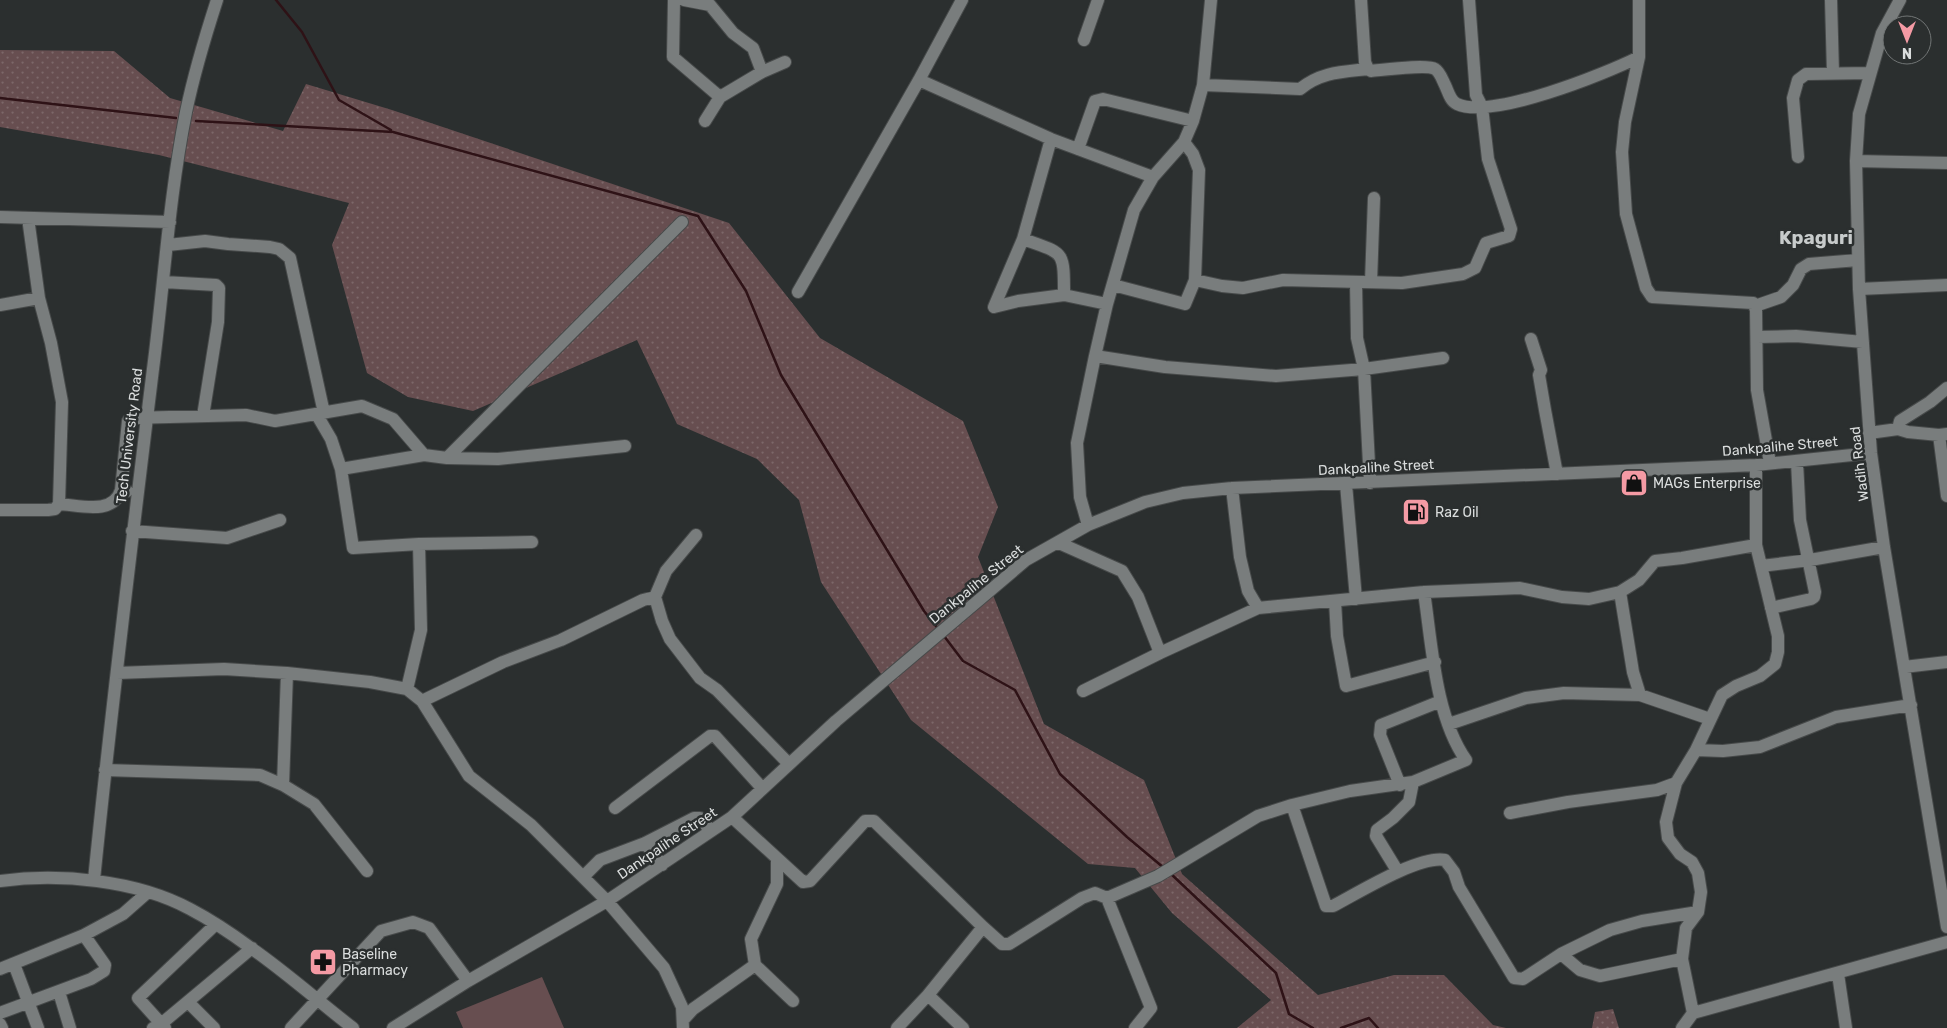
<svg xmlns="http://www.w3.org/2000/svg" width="1947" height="1028" font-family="Rubik,sans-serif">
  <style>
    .grass { fill: url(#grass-dots) }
    .pitch { fill: #674e50 }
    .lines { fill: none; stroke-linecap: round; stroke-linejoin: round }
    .stream { stroke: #2e1216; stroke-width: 2.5 }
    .minor-casing { stroke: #474a4a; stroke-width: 14 }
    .minor { stroke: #797d7d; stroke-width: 12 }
    .labels { text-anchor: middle; stroke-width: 5; stroke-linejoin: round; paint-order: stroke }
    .street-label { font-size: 14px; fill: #dadddd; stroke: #2b2f2f }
    .poi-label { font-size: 14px; fill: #dadddd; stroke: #2b2f2f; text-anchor: start }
    .district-label { font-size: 19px; font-weight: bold; fill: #c7cbcb; stroke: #2b2f2f }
  </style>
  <defs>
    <pattern id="grass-dots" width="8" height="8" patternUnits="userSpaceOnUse" patternTransform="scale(1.25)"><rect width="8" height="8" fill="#674e50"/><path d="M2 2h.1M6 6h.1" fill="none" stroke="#7c6769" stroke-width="1.8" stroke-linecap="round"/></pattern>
  </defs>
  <rect width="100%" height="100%" fill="#2b2f2f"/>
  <!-- grass -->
  <path class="grass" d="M0 50 114 51 170 98 283 131 306 84 392 110 729 223 820 338 963 421 998 507 978 557 1044 724 1144 780 1182 874 1318 995 1394 975H1444L1493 1025 1506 1028H1237L1271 1000 1172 913 1135 868 1088 864 911 720 821 582 799 500 757 459 677 424 637 340 473 411 408 397 367 373 332 245 349 203 159 155 0 127Z
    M1613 1009 1619 1028H1592L1595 1012Z"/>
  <!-- pitch -->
  <path class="pitch" d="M542 977 564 1028H463L456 1012Z"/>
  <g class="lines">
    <!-- stream -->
    <path class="stream" d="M276 0 302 32 339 100 391 130
      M0 98 176 118
      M196 121 393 132 698 216 746 291 781 375 924 611 939 630
      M944 636 963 661 1015 690 1060 774 1127 837 1164 868
      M1170 873 1276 973 1289 1014 1313 1028
      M1341 1028 1369 1018 1378 1028"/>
    <!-- minor casing -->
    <g class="minor-casing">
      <path id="minor" d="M674 0 673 57 720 97 705 121
        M684 0 710 5 733 33 753 48 762 72
        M1361 0 1365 62 1368 69
        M1639 0V57L1625 122 1622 152 1626 214 1646 288 1652 297 1753 303 1756 310 1757 390 1770 463
        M1831 0 1833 73
        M1900 0 1882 33 1859 114 1856 161 1859 289 1871 453 1884 547 1947 927
        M1084 40 1098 0
        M919 80 1051 139 1153 177
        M1203 85 1300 89C1321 72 1342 72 1368 69L1371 71C1383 70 1427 64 1435 69 1440 72 1442 79 1445 85 1448 91 1450 101 1457 104 1491 120 1605 74 1639 57
        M720 97 762 72 785 62
        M1078 149 1095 101 1103 99 1193 121
        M1798 157 1793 98 1798 80 1806 74 1870 73
        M1856 161 1947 163
        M0 217 170 222
        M1023 239C1064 254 1064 249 1064 295L1107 304
        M168 245 205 241 228 244 270 247 279 249 290 258 324 413
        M1195 280 1222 286 1243 288 1283 280 1402 283 1463 274 1475 268 1486 243 1509 236 1511 229 1488 159 1482 107 1476 95 1469 0
        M164 282 216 285 219 288 218 322 203 416
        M1371 282 1374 198
        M1356 283 1357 338 1364 369 1370 483
        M1113 285 1185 304 1195 280 1199 170 1193 154 1184 142
        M1859 289 1947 285
        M798 292 919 80 962 0
        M0 305 39 298
        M1755 306 1781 297 1793 285 1801 269 1809 264 1858 260
        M994 307 1023 239 1051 139
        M994 307 1018 301 1064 295
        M1757 337 1796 336 1863 342
        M1531 339 1541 370 1539 375 1545 410 1557 474
        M1095 356 1165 367 1276 376 1364 369 1443 358
        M317 415 331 439 341 469 353 548 419 544 532 542
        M1898 429 1900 421 1930 402 1947 388
        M1869 433 1898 429 1908 432 1939 435 1947 434
        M1939 435 1947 496
        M447 458 498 459 625 446
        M341 469 424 455
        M1346 484 1356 599
        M1232 488 1240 557 1248 591 1258 608
        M121 490 128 421 131 418 246 415 275 421 362 406 393 419 424 455 447 458 682 222
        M59 504C79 505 113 516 121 490L127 491
        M0 510H48L55 509 59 504 62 402 51 343 39 298 28 218
        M1088 525 1080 497 1077 443 1095 356 1107 304 1134 210 1153 177 1184 142 1193 121 1203 85 1211 0
        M132 531 227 538 280 520
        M696 535 666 571 655 597 662 621 670 639 700 678 717 690 789 764
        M1059 543 1122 571 1138 597 1160 653
        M1761 566 1810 560 1884 547
        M1620 592 1633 672 1640 695
        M1335 601 1337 636 1346 686 1435 662
        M1771 608 1811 599 1814 597 1815 592 1800 520 1797 462
        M1904 667 1947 662
        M117 673 224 669 287 673 370 682 407 689 422 701 469 776 531 825 607 901 664 968 682 1007 683 1028
        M407 689 421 630 419 544
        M1083 691 1160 653 1258 608 1424 592 1520 588 1562 597 1589 599 1620 592 1639 580 1655 561 1682 558 1756 545
        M422 701 503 662 561 640 643 600 655 597
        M1449 724 1526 698 1564 693 1640 695 1710 719
        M1696 750 1723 751 1760 747 1836 717 1911 705
        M105 770 260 775 283 785 287 673
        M283 785 314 804 367 871
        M1400 785 1380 735 1381 725 1441 701
        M1292 805 1326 906H1333C1358 893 1419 855 1445 860L1454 872 1459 887 1514 978 1523 979 1561 954 1610 930 1642 921 1698 912
        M615 808 710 736H715L762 788
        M1510 813 1568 802 1657 790 1676 783
        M732 817 803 882 810 881 865 821H874L983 927 1002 944H1009L1082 898 1095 893 1107 898 1158 876 1258 816 1292 805 1350 791 1413 782 1466 760C1435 716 1432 645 1424 592
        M645 843 662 865
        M1398 872 1376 836 1377 830 1393 818 1409 802 1413 782
        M583 877 600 860 645 843 694 818H700L711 831
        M94 880C111 710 132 540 153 369 164 284 169 197 186 112 194 74 205 37 217 0
        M0 881C60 873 136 880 190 909 211 920 232 934 251 948 287 973 319 1002 353 1028
        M1107 898 1151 1008 1135 1028
        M1561 954 1580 970 1600 976 1682 959
        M14 964 38 1028
        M755 965 793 1001
        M0 969 84 935 123 914 148 892
        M1838 974 1846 1028
        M59 992 70 1028
        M188 1002 214 1028
        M0 1013 91 979 104 971 105 965 84 935
        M1693 1013 1682 959 1686 928 1698 912 1701 892 1698 873 1692 862 1680 854 1668 838 1666 822 1676 783 1696 750 1722 695 1736 686 1760 676 1775 664 1778 652V636L1756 545V465
        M683 1020 693 1009 755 965 751 939 777 884V859
        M0 1024 2 1028
        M153 1028 161 1024 252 948
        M165 1028 138 998 216 924
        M291 1028 381 931 413 922 429 928 468 981
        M393 1028 468 981 607 901 732 817 836 721 1026 560 1088 525 1145 502 1183 493 1232 488 1756 465 1871 453
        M897 1028 928 995
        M963 1028 928 995 983 927
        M1682 1028 1693 1013 1947 942"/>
    </g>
    <!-- minor -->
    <use href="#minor" class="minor"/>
  </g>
  <!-- icons -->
  <defs>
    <g id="shop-square" transform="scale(1.4375)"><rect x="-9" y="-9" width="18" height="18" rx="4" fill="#f49aa4" stroke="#2b2f2f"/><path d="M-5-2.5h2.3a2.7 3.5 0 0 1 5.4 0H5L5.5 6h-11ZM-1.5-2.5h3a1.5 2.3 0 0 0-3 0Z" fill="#111"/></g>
    <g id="fuel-square" transform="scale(1.4375)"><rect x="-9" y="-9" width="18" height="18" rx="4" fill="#f49aa4" stroke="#2b2f2f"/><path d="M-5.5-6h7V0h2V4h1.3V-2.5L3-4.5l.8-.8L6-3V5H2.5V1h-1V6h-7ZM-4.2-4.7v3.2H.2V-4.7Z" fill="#111"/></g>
    <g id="pharmacy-square" transform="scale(1.4375)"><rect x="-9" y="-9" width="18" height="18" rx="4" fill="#f49aa4" stroke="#2b2f2f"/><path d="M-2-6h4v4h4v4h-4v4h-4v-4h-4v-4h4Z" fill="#111"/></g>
  </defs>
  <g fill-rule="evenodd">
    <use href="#shop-square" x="1634" y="483"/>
    <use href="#fuel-square" x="1416" y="512"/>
    <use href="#pharmacy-square" x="323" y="962"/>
  </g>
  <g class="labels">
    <!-- street labels -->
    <g class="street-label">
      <text transform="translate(129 436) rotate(-83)" y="5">Tech University Road</text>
      <text transform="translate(1780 446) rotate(-5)" y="5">Dankpalihe Street</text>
      <text transform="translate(1859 464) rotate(-97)" y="5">Wadih Road</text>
      <text transform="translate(1376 467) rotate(-3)" y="5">Dankpalihe Street</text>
      <text transform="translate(976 584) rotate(-39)" y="5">Dankpalihe Street</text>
      <text transform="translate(667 843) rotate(-34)" y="5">Dankpalihe Street</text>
    </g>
    <!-- poi labels -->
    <g class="poi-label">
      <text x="1653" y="488">MAGs Enterprise</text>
      <text x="1435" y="517">Raz Oil</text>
      <text x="342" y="959">Baseline<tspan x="342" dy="16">Pharmacy</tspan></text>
    </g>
    <!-- district labels -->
    <g class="district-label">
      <text x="1816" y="244">Kpaguri</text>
    </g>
  </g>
  <!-- north arrow -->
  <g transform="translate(1907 40) rotate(180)"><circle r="24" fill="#2b2f2f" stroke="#717575"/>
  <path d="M0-4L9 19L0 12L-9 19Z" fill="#f49aa4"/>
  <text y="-8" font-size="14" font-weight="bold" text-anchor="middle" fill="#dadddd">N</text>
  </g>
</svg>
